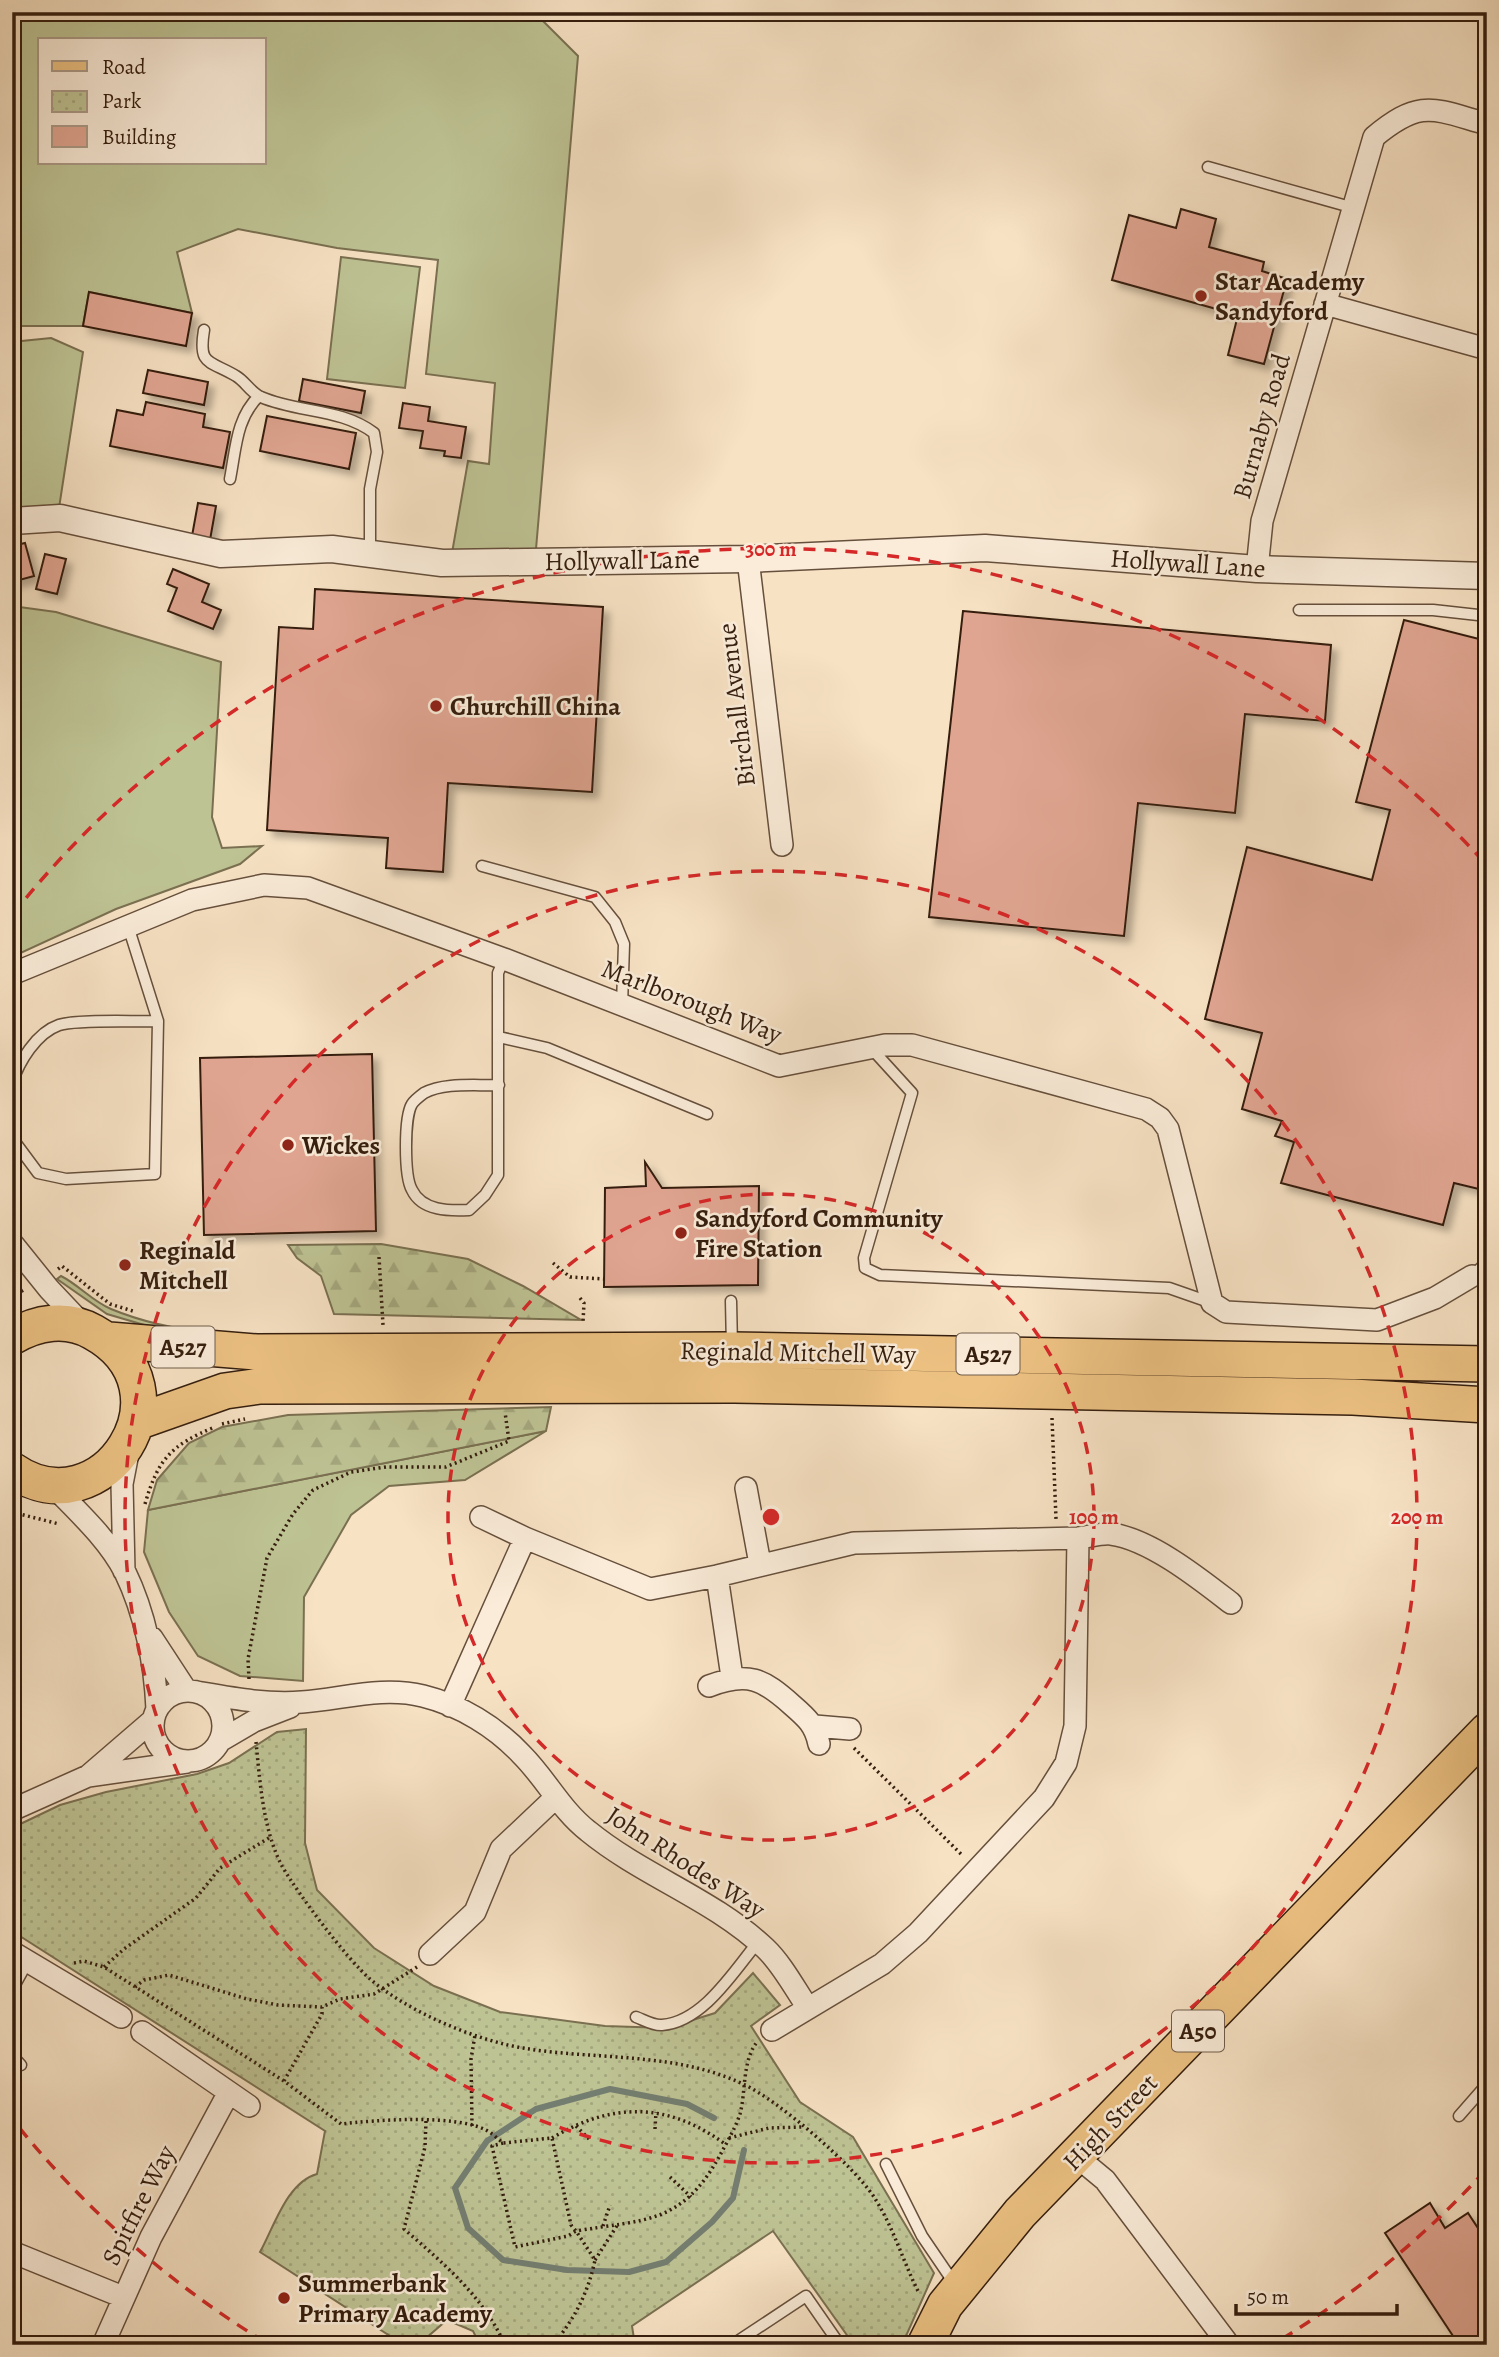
<svg xmlns="http://www.w3.org/2000/svg" width="1499" height="2357" font-family="Alegreya,serif">
  <style>
    .green { fill: #bec394; stroke: #7a7051; stroke-width: 2; fill-rule: evenodd }
    .forest { fill: url(#forest-firs); stroke: #7a7051; stroke-width: 2 }
    .park { fill: url(#park-dots); stroke: #7a7051; stroke-width: 2 }
    .lines { fill: none; stroke-linecap: round; stroke-linejoin: round }
    .stream { stroke: #747e70; stroke-width: 6 }
    .building { fill: #e0a591; stroke: #351e0e; stroke-width: 2; filter: url(#shadow) }
    .service-casing { stroke: #664f3c; stroke-width: 13 }
    .minor-casing { stroke: #664f3c; stroke-width: 24 }
    .tertiary-casing { stroke: #664f3c; stroke-width: 29 }
    .primary-casing { stroke: #351e0e; stroke-width: 38 }
    .path { stroke: #351e0e; stroke-width: 3.5; stroke-dasharray: 2 3.5; stroke-linecap: butt }
    .service { stroke: #faecd9; stroke-width: 10 }
    .minor { stroke: #faecd9; stroke-width: 21 }
    .tertiary { stroke: #faecd9; stroke-width: 26 }
    .primary { stroke: #ecc182; stroke-width: 35 }
    .ring { fill: none; stroke: #d62828; stroke-width: 3.5; stroke-dasharray: 12 9 }
    .poi-dot { fill: #8f2418; stroke: #faecd9; stroke-width: 2.5 }
    .labels { text-anchor: middle; stroke-width: 5; stroke-linejoin: round; paint-order: stroke }
    .shield { fill: #faecd9; stroke: #705c4b; stroke-width: 2 }
    .shield-label { font-size: 24px; font-weight: bold; fill: #351e0e }
    .poi-label { font-size: 26px; font-weight: bold; fill: #351e0e; stroke: #faecd9; text-anchor: start }
    .street-label { font-size: 26px; fill: #351e0e; stroke: #faecd9 }
    .centre { fill: #d62828; stroke: #faecd9; stroke-width: 3.5 }
    .ring-label { font-size: 21px; text-anchor: middle; font-weight: bold; fill: #d62828; stroke: #faecd9; stroke-width: 5; stroke-linejoin: round; paint-order: stroke }
  </style>
  <defs>
    <pattern id="forest-firs" width="22" height="20" patternUnits="userSpaceOnUse" patternTransform="scale(1.75)"><rect width="22" height="20" fill="#bec394"/><path d="M5 1l3.5 6h-7zM16 11l3.5 6h-7z" fill="#a4a77e"/></pattern>
    <pattern id="park-dots" width="8" height="8" patternUnits="userSpaceOnUse" patternTransform="scale(1.75)"><rect width="8" height="8" fill="#bec394"/><path d="M2 2h.1M6 6h.1" fill="none" stroke="#a4a77e" stroke-width="1.8" stroke-linecap="round"/></pattern>
    <filter id="shadow"><feDropShadow dx="6" dy="6" stdDeviation="3.5" flood-color="#0004"/></filter>
  </defs>
  <rect width="100%" height="100%" fill="#f7e2c4"/>
  <filter id="stains"><feTurbulence type="fractalNoise" baseFrequency=".00286" numOctaves="4"/><feColorMatrix values="0 0 0 0 .2 0 0 0 0 .09 0 0 0 0 .02 0 0 0 .5 -.17"/></filter>
  <radialGradient id="worn" r=".72"><stop offset=".6" stop-color="#630" stop-opacity="0"/><stop offset="1" stop-color="#630" stop-opacity=".3"/></radialGradient>
  <!-- green -->
  <path class="green" d="M12 12H534L578 56 536 549 452 553 468 461 489 464 495 383 426 374 438 260 337 248 238 229 177 252 192 313 89 292 83 326H12ZM40 40H264V163H40Z
    M341 257 420 267 405 388 327 379Z
    M51 338 83 352 59 508 24 507 12 510V342Z
    M12 606 56 612 221 662 212 817 222 848 262 846 240 864 116 909 12 957Z
    M61 1276C79 1285 92 1301 111 1309 193 1343 289 1337 377 1340L168 1332 107 1314 57 1279Z
    M546 1431 465 1480 389 1486 351 1515 304 1597 303 1681 240 1676 198 1656 169 1612 144 1552 148 1510Z"/>
  <!-- forest -->
  <path class="forest" d="M381 1244 468 1259 523 1286 581 1320 334 1314 321 1276 297 1258 288 1245Z
    M551 1407 546 1431 148 1510 157 1480 189 1443 222 1427 288 1415Z"/>
  <!-- park -->
  <path class="park" d="M306 1729 305 1843 317 1890 374 1948 434 1986 500 2012 605 2026 667 2028 715 2013 753 1973 780 2005 751 2026 800 2102 853 2137 934 2273 902 2345H854L773 2231 632 2326 635 2345H480L473 2331 447 2320 418 2345H404L260 2252C274 2227 287 2182 317 2174L325 2131 12 1931V1828L60 1805 106 1792 197 1774 229 1763 277 1732Z"/>
  <g class="lines">
    <!-- stream -->
    <path class="stream" d="M714 2118 687 2104 610 2089 536 2109 487 2141 455 2188 468 2228 503 2260 567 2270 629 2272 666 2262 712 2222 733 2198 744 2150"/>
  </g>
  <!-- building -->
  <path class="building" d="M1181 209 1216 219 1209 247 1264 262 1262 271 1287 279 1264 364 1228 355 1238 315 1112 280 1129 215 1176 228Z
    M89 292 192 313 186 346 83 326Z
    M148 370 208 382 204 405 143 393Z
    M303 379 365 391 361 413 299 401Z
    M146 402 205 414 203 427 230 432 223 468 110 446 117 410 143 415Z
    M403 403 430 407 428 421 466 427 461 458 444 456 445 451 420 448 423 431 399 428Z
    M267 416 356 433 349 469 260 451Z
    M198 503 216 506 210 540 192 536Z
    M25 543 34 576 12 582V546Z
    M45 554 66 559 57 594 36 589Z
    M173 569 209 584 202 602 221 610 213 629 168 611 177 588 167 584Z
    M315 589 603 607 592 792 448 783 443 872 386 868 388 838 267 830 279 627 313 629Z
    M963 611 1331 645 1325 721 1245 714 1235 813 1138 803 1124 936 929 917Z
    M1404 620 1487 641V1191L1454 1183 1443 1225 1281 1183 1294 1142 1275 1136 1282 1121 1242 1109 1262 1033 1205 1019 1247 847 1372 880 1390 810 1356 802Z
    M372 1054 376 1231 204 1235 200 1058Z
    M645 1162 662 1188 759 1186 758 1285 604 1287 605 1188 646 1186Z
    M1430 2203 1445 2228 1468 2213 1487 2242V2345H1459L1385 2233Z"/>
  <g class="lines">
    <!-- service casing -->
    <g class="service-casing">
      <path id="service" d="M1208 167 1354 208
        M204 330C198 366 209 360 236 376 245 381 251 393 261 397 298 413 341 408 374 433L377 452 370 489V554
        M230 479C236 449 236 418 259 396
        M1299 610H1433L1487 616
        M482 866 595 897 615 922 624 944 622 1005
        M499 1037 547 1048 707 1114
        M871 1048 912 1093 864 1258 865 1268 880 1275 1169 1288 1212 1303
        M12 1083C19 1062 36 1033 59 1025 77 1019 137 1022 158 1021L128 926
        M499 1085C475 1086 445 1082 424 1093 420 1096 414 1101 412 1104 404 1117 404 1176 412 1190 422 1211 449 1211 469 1210L485 1195 498 1175V973L504 959
        M12 1138 38 1173 66 1179 155 1174 158 1021
        M1472 1276 1487 1262
        M731 1301 732 1347
        M12 1990 28 1961
        M636 2017C644 2020 654 2026 662 2025 703 2022 734 1971 758 1942
        M12 2055 21 2065
        M1459 2116 1487 2084
        M886 2164 922 2236 954 2283
        M732 2345 806 2296 840 2345"/>
    </g>
    <!-- minor casing -->
    <g class="minor-casing">
      <path id="minor" d="M1325 304 1487 349
        M748 559 782 845
        M1257 569 1262 521 1374 137C1421 98 1433 109 1487 124
        M12 974 192 900 264 885 308 888 504 959 779 1066 885 1045H912L1146 1109 1160 1118 1168 1129 1212 1303 1226 1312 1377 1320 1435 1298 1472 1276
        M12 1243 49 1289 84 1326
        M52 1485C77 1511 108 1539 125 1572 145 1613 155 1663 157 1709
        M746 1488 760 1564
        M481 1517 525 1538 650 1589 717 1576 854 1543 1078 1538C1088 1537 1101 1533 1111 1534 1150 1539 1200 1579 1231 1603
        M124 1571 122 1484 129 1448
        M717 1576 732 1677
        M152 1638 186 1690
        M709 1686C748 1671 763 1679 792 1705 807 1718 815 1725 819 1744
        M153 1726a35 35 0 1 1 70 0a35 35 0 1 1-70 0Z
        M196 1692C231 1698 267 1705 302 1702 343 1699 382 1686 423 1696 460 1705 496 1727 522 1755 546 1779 561 1810 588 1831 643 1876 713 1899 765 1948 782 1964 795 1989 808 2008
        M450 1706 525 1538
        M815 1726 850 1729
        M220 1741 254 1721 290 1707
        M88 1776 153 1720
        M12 1810 88 1776 187 1762
        M12 1952 121 2017
        M430 1954 475 1912 501 1849 555 1798
        M772 2030 882 1964 918 1933 1044 1798 1066 1763 1075 1726 1078 1538
        M142 2032 249 2106
        M1076 2156 1105 2180 1229 2345
        M12 2252 123 2297
        M103 2345 151 2237 228 2094"/>
    </g>
    <!-- tertiary casing -->
    <g class="tertiary-casing">
      <path id="tertiary" d="M12 521 60 518 221 554 332 549 442 563 748 559 985 548 1257 569 1487 576"/>
    </g>
    <!-- primary casing -->
    <g class="primary-casing">
      <path id="primary" d="M12 1337C37 1322 67 1317 93 1332 197 1389 103 1533 12 1470
        M109 1340 256 1352 732 1350 1487 1364
        M137 1422 225 1391 260 1386 734 1385 1353 1397 1487 1405
        M925 2345 945 2305 1020 2213 1487 1731"/>
    </g>
    <!-- path -->
    <path class="path" d="M379 1257 383 1325
      M553 1263 570 1277 604 1279
      M58 1269 62 1266 110 1304 136 1312
      M12 1297 25 1289
      M580 1298 584 1303 583 1322
      M1052 1418 1056 1519
      M222 1424 245 1419
      M145 1504C158 1459 171 1445 215 1427
      M12 1512 59 1524
      M249 1679 248 1659 267 1558 293 1514 313 1490 351 1472 386 1467H446L509 1441 505 1412
      M256 1742C260 1782 263 1830 282 1866 298 1894 347 1959 370 1979 408 2012 479 2042 529 2049 600 2060 675 2052 743 2084 778 2100 853 2165 874 2197 894 2228 903 2262 919 2293
      M854 1748 963 1856
      M74 1963 84 1961 104 1967 284 2081 341 2124C375 2120 455 2114 486 2130 492 2133 498 2139 503 2143L552 2138 571 2225 576 2231C645 2219 681 2225 719 2157 726 2144 735 2129 740 2114 746 2092 742 2061 757 2042
      M104 1967 124 1949 196 1898 220 1868 272 1836
      M135 1987 144 1980 169 1975 247 1999 278 2005 322 2007 340 1999 374 1994 417 1967
      M284 2081 322 2014V2007
      M426 2121 425 2147 404 2229C444 2264 483 2296 505 2345
      M472 2126 471 2059 475 2035
      M576 2126 590 2140
      M655 2129 656 2112
      M552 2138C612 2102 668 2102 725 2144
      M729 2138 769 2128 803 2127
      M503 2143 492 2146 515 2247 568 2236 576 2231 595 2260C588 2293 575 2318 553 2345
      M670 2177 691 2197
      M603 2226 610 2205
      M595 2260 618 2224"/>
    <!-- service -->
    <use href="#service" class="service"/>
    <!-- minor -->
    <use href="#minor" class="minor"/>
    <!-- tertiary -->
    <use href="#tertiary" class="tertiary"/>
    <!-- primary -->
    <use href="#primary" class="primary"/>
  </g>
  <!-- distance rings -->
  <g class="ring">
    <circle cx="771" cy="1517" r="323"/>
    <circle cx="771" cy="1517" r="646"/>
    <path d="M1485 2171A968 968 0 0 1 1277 2342M265 2342A968 968 0 0 1 13 2120M13 914A968 968 0 0 1 1485 863"/>
  </g>
  <!-- markers -->
  <g class="poi-dot">
    <circle cx="1201" cy="296" r="7"/>
    <circle cx="436" cy="706" r="7"/>
    <circle cx="288" cy="1145" r="7"/>
    <circle cx="681" cy="1233" r="7"/>
    <circle cx="125" cy="1265" r="7"/>
    <circle cx="284" cy="2298" r="7"/>
  </g>
  <g class="labels">
    <!-- shield labels -->
    <g class="shield">
      <rect x="151.5" y="1326.5" width="63" height="41" rx="5"/>
      <rect x="956.5" y="1333.5" width="63" height="41" rx="5"/>
      <rect x="1172" y="2010.5" width="52" height="41" rx="5"/>
    </g>
    <g class="shield-label">
      <text x="183" y="1355">A527</text>
      <text x="988" y="1362">A527</text>
      <text x="1198" y="2039">A50</text>
    </g>
    <!-- poi labels -->
    <g class="poi-label">
      <text x="1215" y="290">Star Academy<tspan x="1215" dy="30">Sandyford</tspan></text>
      <text x="450" y="715">Churchill China</text>
      <text x="302" y="1154">Wickes</text>
      <text x="695" y="1227">Sandyford Community<tspan x="695" dy="30">Fire Station</tspan></text>
      <text x="139" y="1259">Reginald<tspan x="139" dy="30">Mitchell</tspan></text>
      <text x="298" y="2292">Summerbank<tspan x="298" dy="30">Primary Academy</tspan></text>
    </g>
    <!-- street labels -->
    <g class="street-label">
      <text transform="translate(1261 426) rotate(-74)" y="9">Burnaby Road</text>
      <text transform="translate(622 560) rotate(-1)" y="9">Hollywall Lane</text>
      <text transform="translate(1188 563) rotate(4)" y="9">Hollywall Lane</text>
      <text transform="translate(736 705) rotate(-97)" y="9">Birchall Avenue</text>
      <text transform="translate(692 1001) rotate(21)" y="9">Marlborough Way</text>
      <text transform="translate(798 1352) rotate(1)" y="9">Reginald Mitchell Way</text>
      <text transform="translate(686 1862) rotate(33)" y="9">John Rhodes Way</text>
      <text transform="translate(1110 2122) rotate(-46)" y="9">High Street</text>
      <text transform="translate(138 2205) rotate(-63)" y="9">Spitfire Way</text>
    </g>
  </g>
  <circle cx="771" cy="1517" r="10" class="centre"/>
  <g class="ring-label">
    <text x="771" y="556">300 m</text>
    <text x="1094" y="1524">100 m</text>
    <text x="1417" y="1524">200 m</text>
  </g>
  <!-- margin -->
  <rect width="1499" height="2357" fill="none" stroke="#f7e2c4" stroke-width="42"/>
  <rect x="14" y="14" width="1471" height="2329" fill="none" stroke="#351e0e" stroke-width="3.5"/>
  <rect x="21" y="21" width="1457" height="2315" fill="none" stroke="#351e0e" stroke-width="2"/>
  <!-- legend -->
  <rect x="38" y="38" width="228" height="126" fill="#faecd9" stroke="#ab9a88" stroke-width="2"/>
  <rect x="52" y="61" width="35" height="10" fill="#ecc182" stroke="#ab9a88" stroke-width="2"/>
  <text x="102" y="74" font-size="21" fill="#351e0e">Road</text>
  <rect x="52" y="91" width="35" height="21" fill="url(#park-dots)" stroke="#ab9a88" stroke-width="2"/>
  <text x="102" y="108" font-size="21" fill="#351e0e">Park</text>
  <rect x="52" y="126" width="35" height="21" fill="#e0a591" stroke="#ab9a88" stroke-width="2"/>
  <text x="102" y="144" font-size="21" fill="#351e0e">Building</text>
  <!-- scale -->
  <path d="M1236 2304v10h161v-10" fill="none" stroke="#351e0e" stroke-width="3.5"/>
  <text x="1247" y="2304" font-size="21" fill="#351e0e" stroke="#faecd9" stroke-width="5" paint-order="stroke">50 m</text>
  <rect width="100%" height="100%" filter="url(#stains)"/>
  <rect width="100%" height="100%" fill="url(#worn)"/>
</svg>
